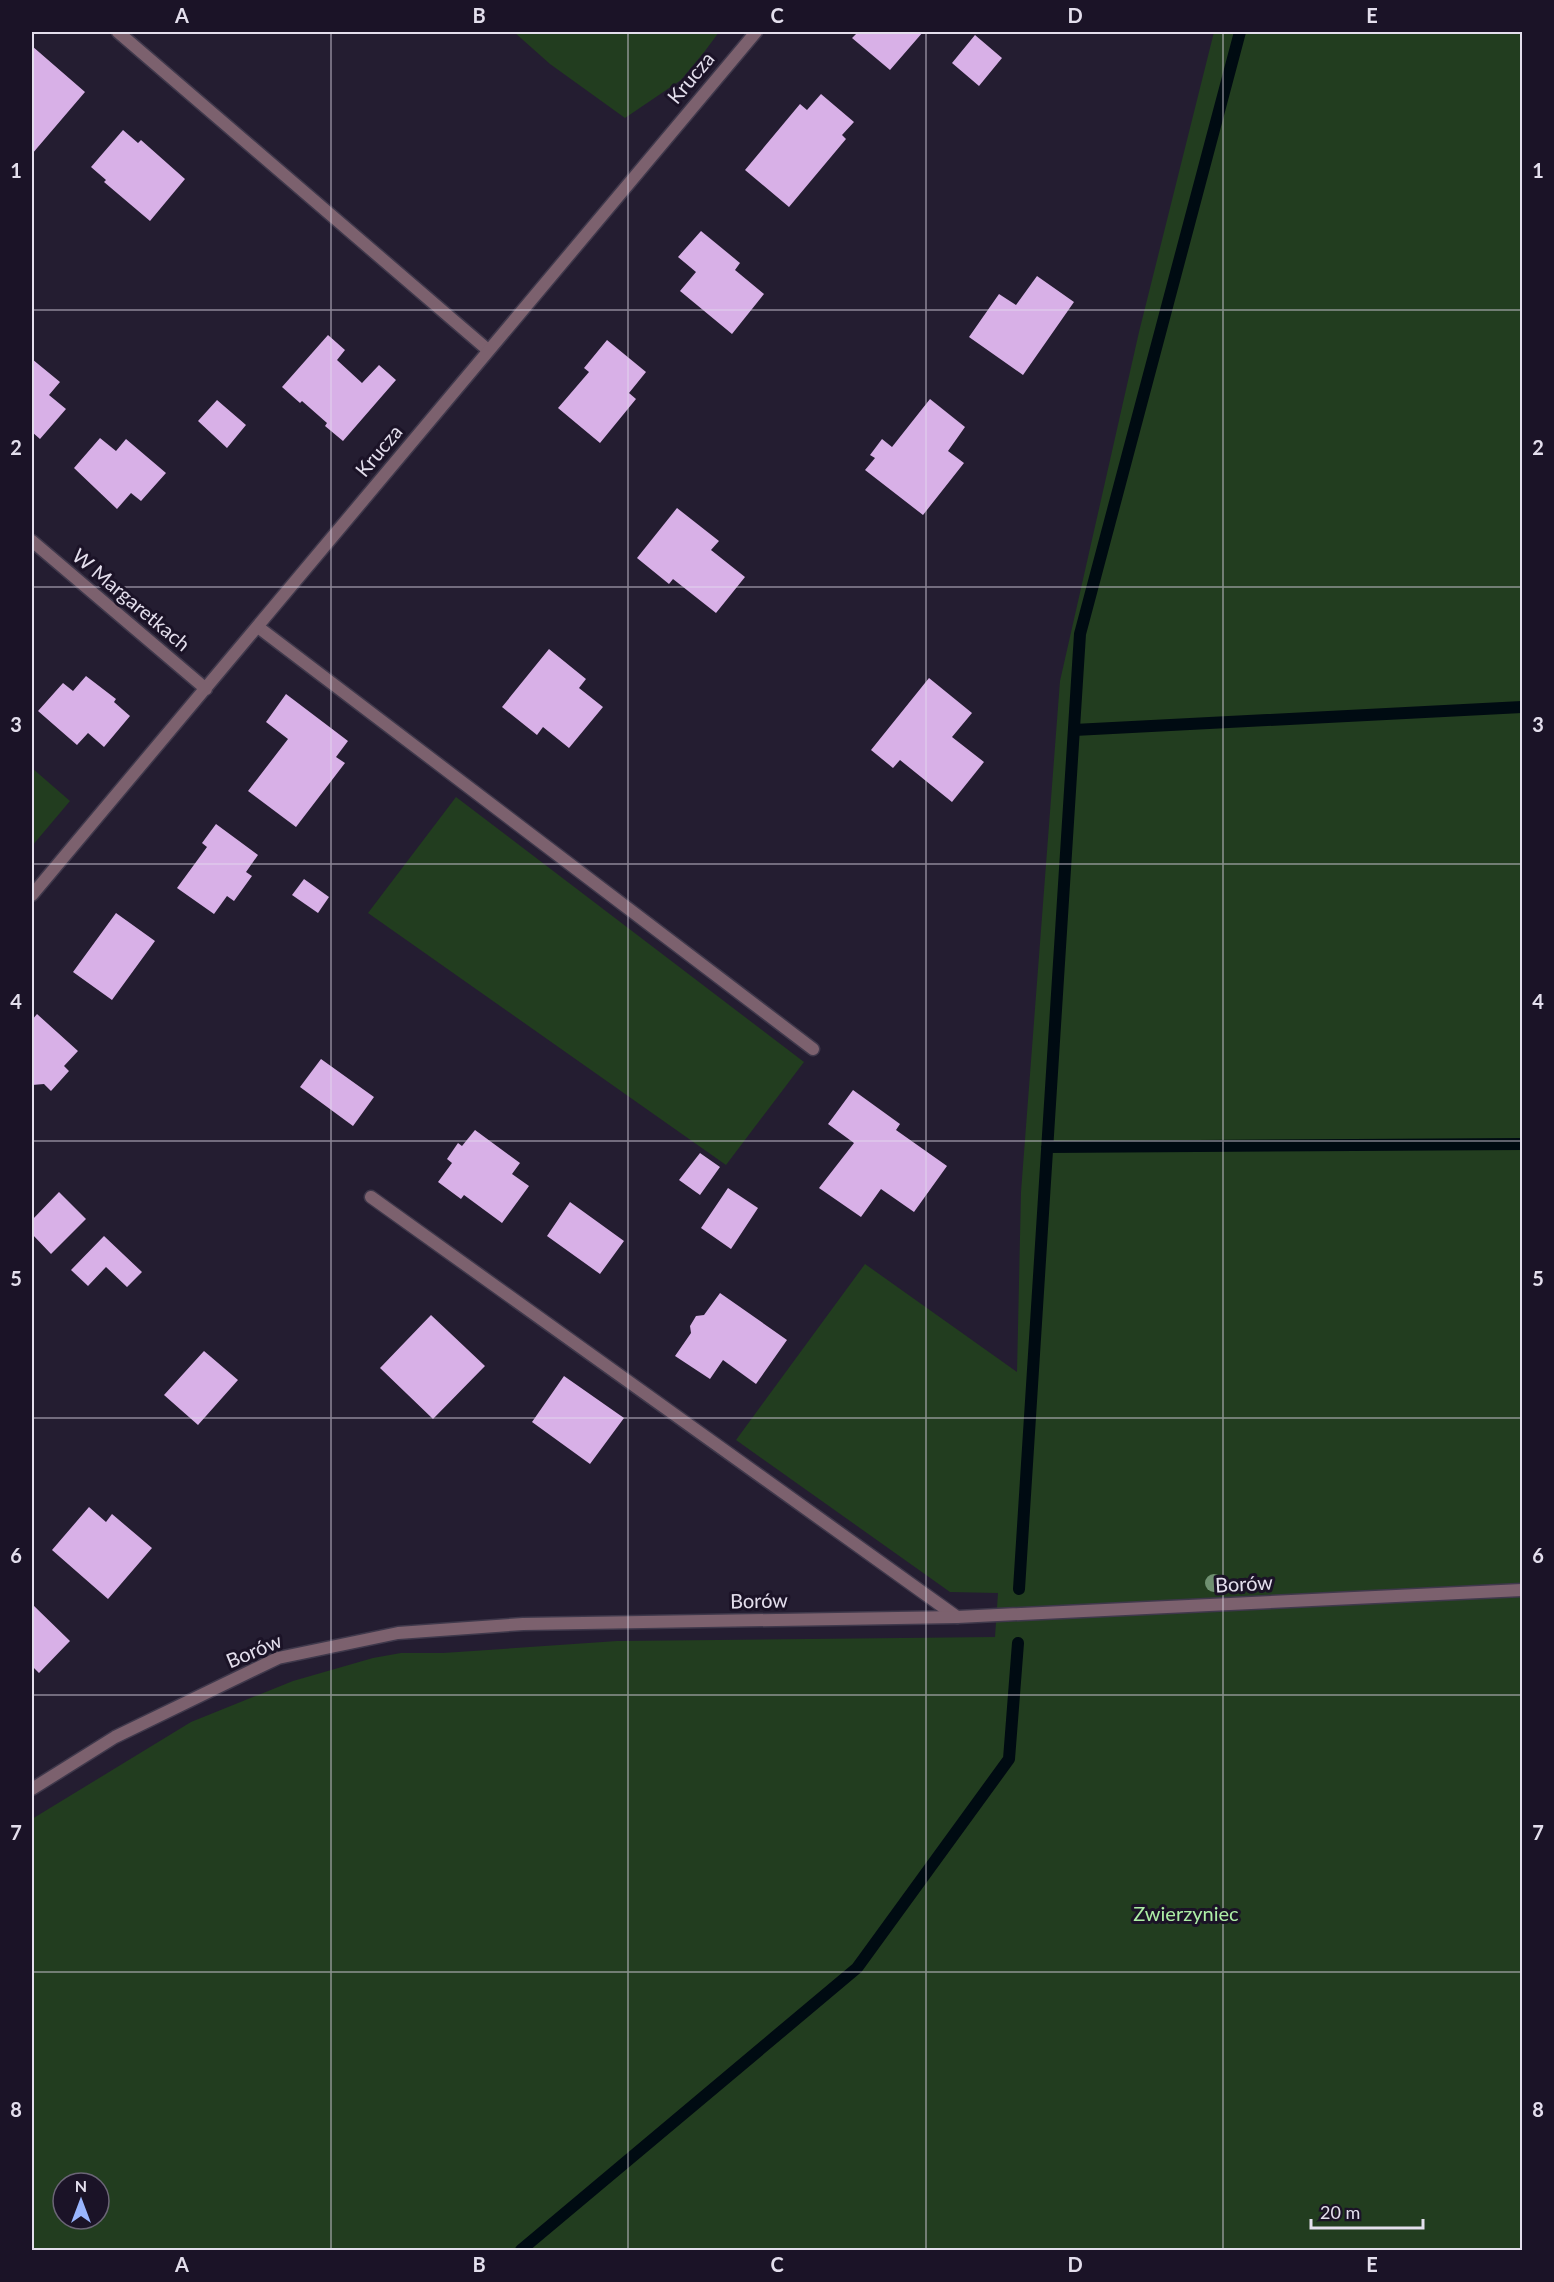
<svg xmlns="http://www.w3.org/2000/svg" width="1554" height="2282" font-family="Lato,sans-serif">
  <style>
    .green { fill: #223d1f; fill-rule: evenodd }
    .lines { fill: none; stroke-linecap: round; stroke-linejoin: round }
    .stream { stroke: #000b12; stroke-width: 12 }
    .building { fill: #d8b0e7 }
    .service-casing { stroke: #3f384b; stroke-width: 15 }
    .minor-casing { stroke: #3f384b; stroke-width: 15 }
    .service { stroke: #7c616e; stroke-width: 12 }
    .minor { stroke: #7c616e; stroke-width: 12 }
    .tree { fill: #6f9071 }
    .grid { fill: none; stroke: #e4dfed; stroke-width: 1.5; stroke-opacity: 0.55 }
    .labels { text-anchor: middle; stroke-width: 6; stroke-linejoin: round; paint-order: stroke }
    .street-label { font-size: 20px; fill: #e4dfed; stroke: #1b1327 }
    .park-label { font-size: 20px; fill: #adeea6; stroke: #1b1327 }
    .neatline { fill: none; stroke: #e4dfed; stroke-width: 2 }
    .grid-label { font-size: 20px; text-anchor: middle; font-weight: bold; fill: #e4dfed }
  </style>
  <rect width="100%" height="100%" fill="#241d31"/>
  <!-- green -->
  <path class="green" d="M514 32H719L705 51 681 80 625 118 550 64Z
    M1214 32H1522V2250H32V1819L191 1722 293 1681 373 1658 401 1653H443L617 1641 995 1637 998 1593 950 1592 736 1440 865 1264 1017 1372 1021 1192 1060 681 1139 332ZM63 2183H99V2219H63Z
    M32 768 70 801 32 846Z
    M456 797 804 1062 726 1165 368 913Z"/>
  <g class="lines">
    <!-- stream -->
    <path class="stream" d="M1074 730 1522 707
      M1047 1147 1522 1144
      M1019 1589 1080 634 1240 32
      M521 2250 857 1968 1009 1759 1018 1643"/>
  </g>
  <!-- building -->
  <path class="building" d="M858 32H923L890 70 852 38Z
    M975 35 1002 58 979 86 952 63Z
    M32 46 85 92 32 154Z
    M821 94 854 122 842 135 846 139 789 207 745 170 800 104 807 110Z
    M123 130 138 143 141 140 185 179 150 221 104 182 106 180 91 167Z
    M701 231 740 263 735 270 764 294 732 334 680 291 696 272 678 257Z
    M1037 276 1074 302 1023 375 969 337 999 294 1016 305Z
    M328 335 345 350 337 360 362 383 379 365 396 380 343 441 325 426 327 423 302 401 300 403 282 387Z
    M607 340 646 372 629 393 636 399 600 443 558 408 589 372 584 368Z
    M32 359 60 382 49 395 66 409 40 439 32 432Z
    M930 399 965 427 948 451 964 463 923 515 865 470 875 458 870 455 882 439 892 447Z
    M217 400 246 425 227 448 198 421Z
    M100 438 116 451 126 439 166 473 141 501 131 493 117 509 74 468Z
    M677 508 719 541 711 550 745 577 716 613 673 579 669 584 637 558Z
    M549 649 586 679 579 688 603 707 569 748 543 727 537 735 502 707Z
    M86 676 116 699 114 702 130 716 104 747 88 733 77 745 38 711 63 683 73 691Z
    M929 678 972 713 952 737 984 762 952 802 900 760 893 768 871 750Z
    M286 694 348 741 336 757 345 763 296 827 248 791 288 739 266 722Z
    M216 824 258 855 246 872 252 876 234 901 227 896 214 914 177 888 207 847 202 843Z
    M304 879 329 897 318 913 292 895Z
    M116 913 155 941 112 1000 73 972Z
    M37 1014 78 1051 64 1066 69 1071 51 1091 44 1084 32 1085V1020Z
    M321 1059 374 1097 353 1126 300 1087Z
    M853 1090 900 1124 896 1130 947 1166 914 1212 881 1189 861 1217 819 1188 854 1143 828 1124Z
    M475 1130 520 1163 512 1174 529 1186 502 1223 464 1195 461 1199 438 1182 452 1163 447 1159 458 1143 462 1146Z
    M700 1153 720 1167 700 1195 679 1180Z
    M728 1188 758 1208 731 1249 701 1228Z
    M59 1192 86 1219 51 1254 32 1234V1220Z
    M570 1202 624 1241 600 1274 547 1236Z
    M104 1236 142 1272 127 1287 106 1267 88 1286 71 1270Z
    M720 1293 787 1340 756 1384 723 1360 710 1379 675 1356 691 1333 690 1326 696 1316 704 1315Z
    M431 1315 485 1366 433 1419 380 1368Z
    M204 1351 238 1380 198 1425 164 1395Z
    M564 1376 624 1418 590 1464 532 1422Z
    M89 1507 106 1522 112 1514 152 1548 108 1599 52 1550Z
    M32 1604 70 1641 39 1673 32 1666Z"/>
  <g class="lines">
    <!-- service casing -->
    <g class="service-casing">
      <path id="service" d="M118 32 488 350
        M258 627 813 1049
        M371 1197 957 1617"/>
    </g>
    <!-- minor casing -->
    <g class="minor-casing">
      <path id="minor" d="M32 541 206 689
        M32 895 756 32
        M32 1789 115 1737 278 1658 398 1633 523 1624 957 1617 1522 1590"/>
    </g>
    <!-- service -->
    <use href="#service" class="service"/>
    <!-- minor -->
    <use href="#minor" class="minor"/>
  </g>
  <!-- trees -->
  <circle class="tree" cx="1214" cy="1583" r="9"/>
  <!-- grid -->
  <path class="grid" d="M331 32V2250M628 32V2250M926 32V2250M1223 32V2250M32 310H1522M32 587H1522M32 864H1522M32 1141H1522M32 1418H1522M32 1695H1522M32 1972H1522"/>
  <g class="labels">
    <!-- street labels -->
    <g class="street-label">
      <text transform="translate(691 78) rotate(-50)" y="7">Krucza</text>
      <text transform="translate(379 451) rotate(-50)" y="7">Krucza</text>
      <text transform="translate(131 600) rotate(40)" y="7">W Margaretkach</text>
      <text transform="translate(1244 1584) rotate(-3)" y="7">Borów</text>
      <text transform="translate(759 1601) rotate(-1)" y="7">Borów</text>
      <text transform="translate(254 1651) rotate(-23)" y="7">Borów</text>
    </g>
    <!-- park labels -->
    <g class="park-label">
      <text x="1186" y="1921">Zwierzyniec</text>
    </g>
  </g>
  <!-- border -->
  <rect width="1554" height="2282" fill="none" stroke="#1b1327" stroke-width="66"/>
  <!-- north arrow -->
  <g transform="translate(81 2201)"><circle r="28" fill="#1b1327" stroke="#6b6576" stroke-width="1.5"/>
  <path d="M0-4.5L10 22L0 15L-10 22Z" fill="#99b5fd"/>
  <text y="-9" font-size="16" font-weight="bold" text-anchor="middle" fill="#e4dfed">N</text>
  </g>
  <!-- scale -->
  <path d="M1311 2219v9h112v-9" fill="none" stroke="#e4dfed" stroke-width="3"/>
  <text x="1320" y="2219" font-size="18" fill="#e4dfed" stroke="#1b1327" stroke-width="4.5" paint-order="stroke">20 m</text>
  <rect x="33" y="33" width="1488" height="2216" class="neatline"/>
  <g class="grid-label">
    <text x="182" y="23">A</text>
    <text x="479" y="23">B</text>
    <text x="777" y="23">C</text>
    <text x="1075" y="23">D</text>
    <text x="1372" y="23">E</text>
    <text x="16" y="178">1</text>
    <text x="1538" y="178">1</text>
    <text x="16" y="455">2</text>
    <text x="1538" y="455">2</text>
    <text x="16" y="732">3</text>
    <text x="1538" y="732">3</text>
    <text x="16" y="1009">4</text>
    <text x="1538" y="1009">4</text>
    <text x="16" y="1286">5</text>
    <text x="1538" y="1286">5</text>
    <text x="16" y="1563">6</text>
    <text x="1538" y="1563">6</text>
    <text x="16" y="1840">7</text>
    <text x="1538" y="1840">7</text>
    <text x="16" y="2117">8</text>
    <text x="1538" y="2117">8</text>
    <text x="182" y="2272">A</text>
    <text x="479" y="2272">B</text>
    <text x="777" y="2272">C</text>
    <text x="1075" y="2272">D</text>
    <text x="1372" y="2272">E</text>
  </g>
</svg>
